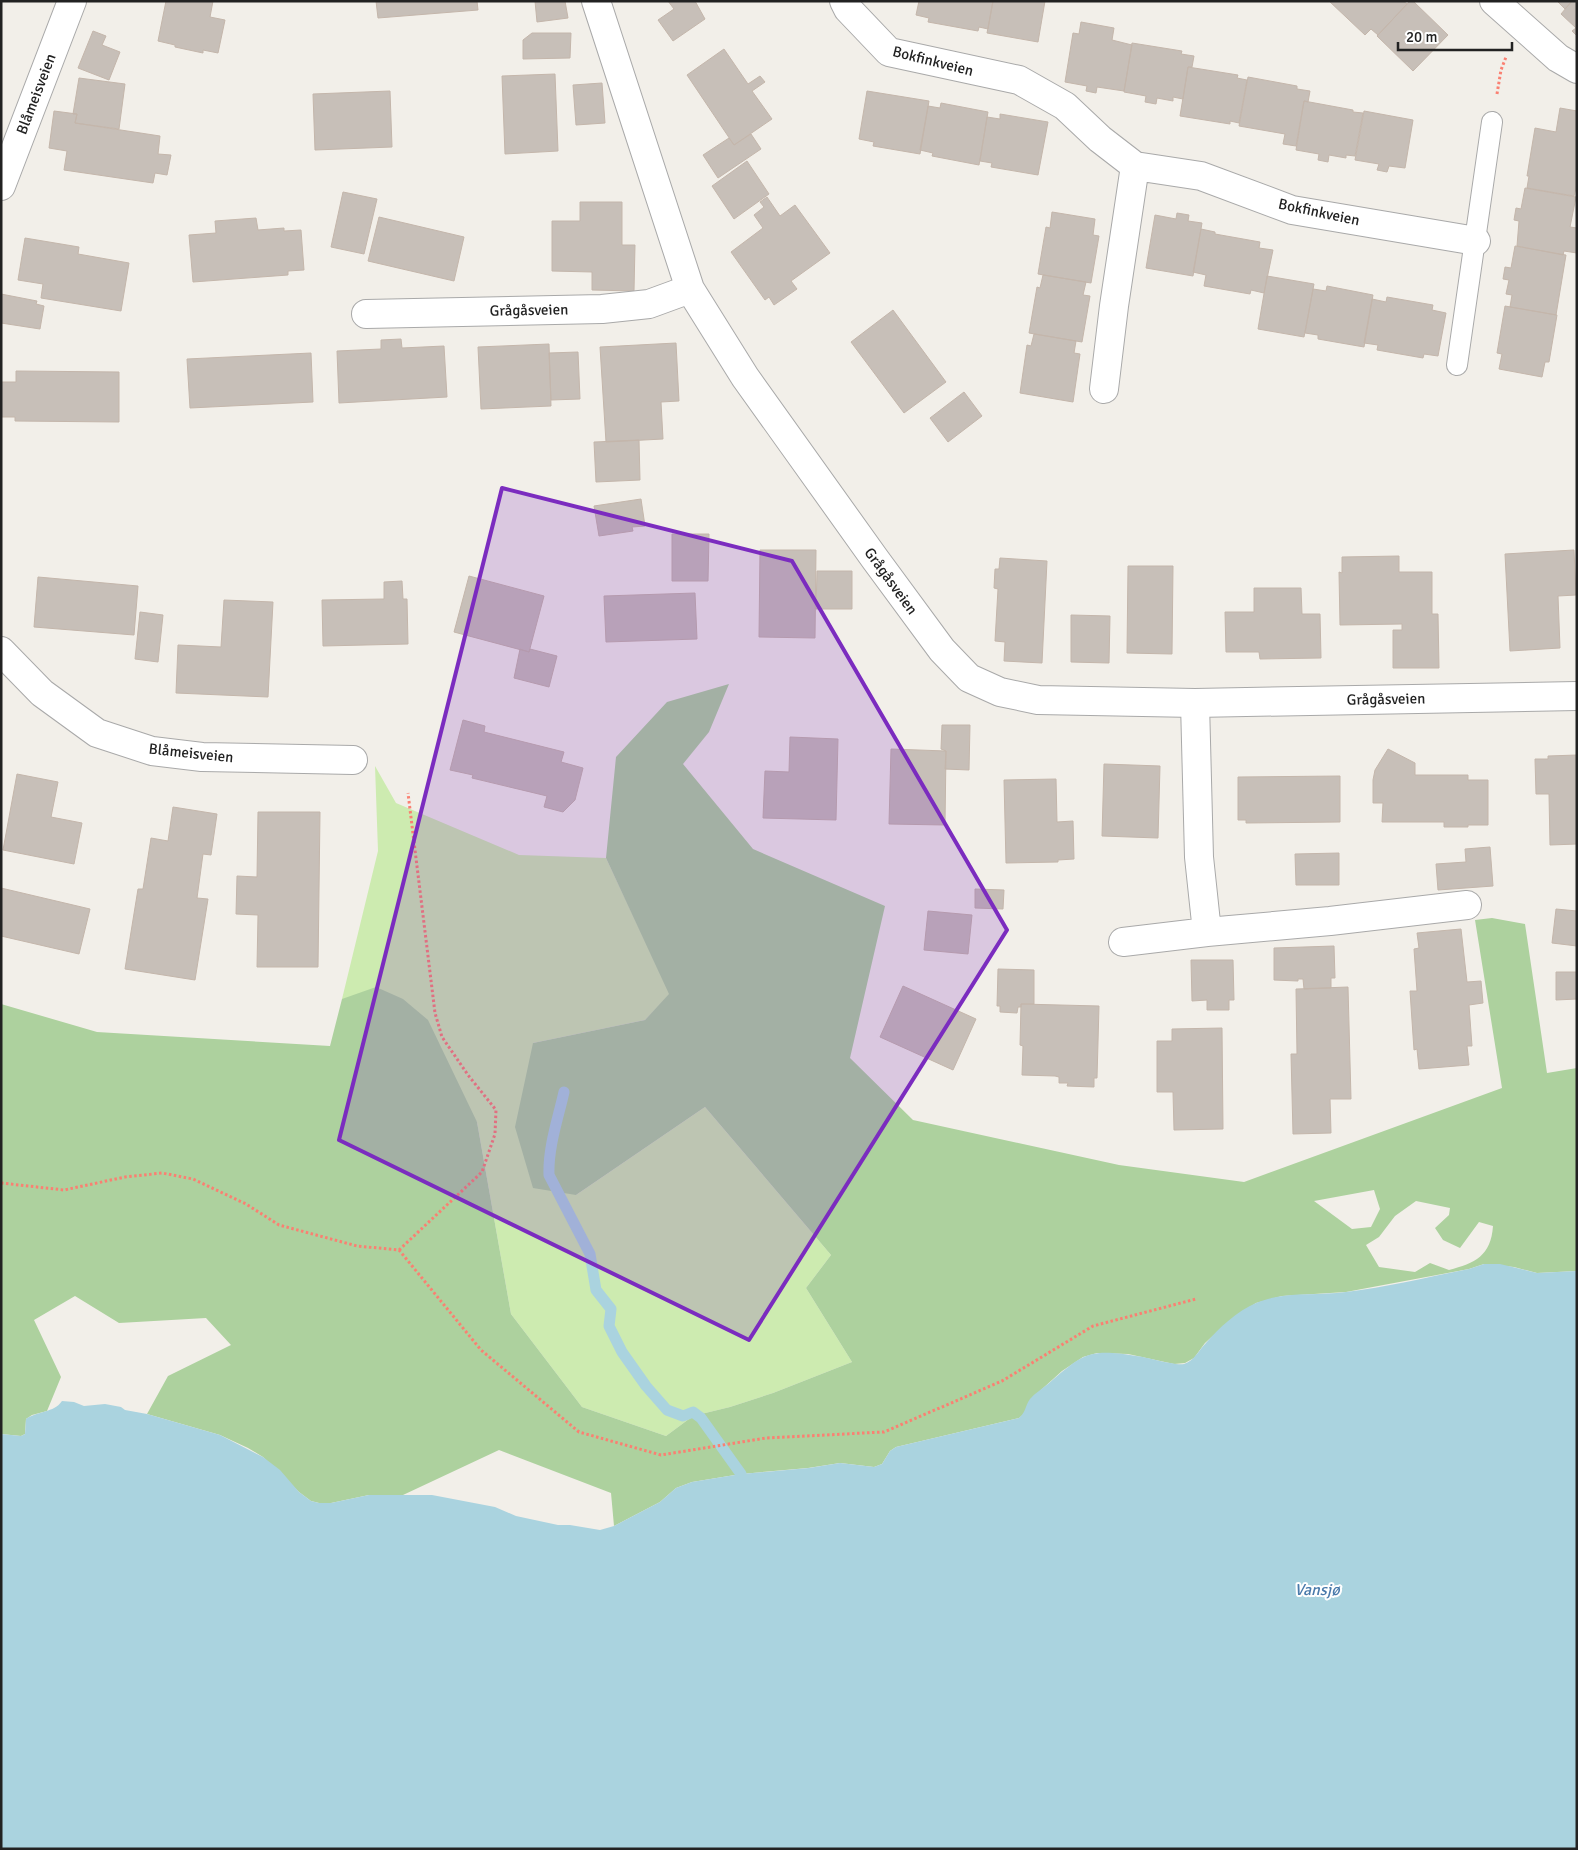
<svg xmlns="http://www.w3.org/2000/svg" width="1578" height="1850" font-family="Signika,sans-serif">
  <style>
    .grass { fill: #cdebb0 }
    .forest { fill: #add19e; fill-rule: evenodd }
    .water { fill: #aad3df }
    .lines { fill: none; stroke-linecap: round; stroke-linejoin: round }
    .stream { stroke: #aad3df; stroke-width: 11 }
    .building { fill: #c7bfb8; stroke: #c4b6ab }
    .service-casing { stroke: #a9a9a9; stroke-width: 22 }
    .minor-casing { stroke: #a9a9a9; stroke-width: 30 }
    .path { stroke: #fa8072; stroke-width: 3; stroke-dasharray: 2.5 2.5; stroke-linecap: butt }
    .service { stroke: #fff; stroke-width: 20 }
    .minor { stroke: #fff; stroke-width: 28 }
    .marked { fill: #7b2cbf; fill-opacity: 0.2; stroke: #7b2cbf; stroke-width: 4; stroke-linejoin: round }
    .labels { text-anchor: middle; stroke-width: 4; stroke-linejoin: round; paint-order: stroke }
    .street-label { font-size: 15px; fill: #222; stroke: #fff }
    .water-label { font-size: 16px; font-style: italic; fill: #4a7aab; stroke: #fff }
  </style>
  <rect width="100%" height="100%" fill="#f2efe9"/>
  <!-- grass -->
  <path class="grass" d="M375 766 396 803 519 855 606 858 670 994 645 1020 533 1043 576 1195 705 1107 831 1255 806 1288 852 1362 773 1393 730 1407 693 1416 666 1436 582 1407 511 1314 477 1122 342 999 378 851Z"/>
  <!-- forest -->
  <path class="forest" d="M729 684 709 732 683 764 753 849 885 906 850 1058 913 1120 1119 1165 1244 1182 1502 1088 1475 920 1492 918 1525 924 1547 1073 1577 1068V1271L1537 1273 1514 1267 1484 1264 1469 1269 1346 1292 1282 1296 1256 1303 1227 1323 1205 1343 1194 1358 1185 1363 1174 1364 1128 1354 1097 1353 1083 1357 1062 1371 1031 1399 1025 1413 1019 1418 896 1447 890 1451 882 1464 874 1467 840 1463 808 1468 741 1474 692 1482 676 1488 660 1502 614 1526 611 1493 499 1450 403 1495H369L331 1503H319L311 1501 299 1492 263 1457 248 1448 220 1435 147 1414 168 1376 231 1345 206 1318 119 1323 75 1296 34 1320 61 1377 47 1411 32 1415 26 1419 25 1434 21 1436 1 1434V1004L97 1032 330 1046 342 999 376 987 403 999 428 1020 477 1122 511 1314 582 1407 666 1436 693 1416 730 1407 773 1393 852 1362 806 1288 831 1255 705 1107 576 1195 533 1188 515 1127 533 1043 645 1020 669 994 606 858 616 757 667 702ZM1374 1190 1380 1209 1371 1227 1352 1229 1314 1201ZM1416 1201 1450 1208 1449 1215 1435 1228 1443 1240 1460 1248 1479 1222 1493 1226C1491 1256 1475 1263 1449 1270L1430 1263 1415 1272 1379 1267 1366 1245 1379 1237 1395 1216Z"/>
  <!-- water -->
  <path class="water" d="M1484 1264H1500L1537 1273 1577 1271V1849H1V1434L21 1436 25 1434 26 1419C37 1411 54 1413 62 1401L74 1402 84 1406 105 1404 121 1407 125 1410 147 1414 220 1435 263 1457 280 1470 299 1492 311 1501 319 1503H331L369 1495H432L495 1507 516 1516 558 1525H570L600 1530 614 1526 660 1502 676 1488 692 1482 741 1474 809 1468 840 1463 874 1467 882 1464 890 1451 896 1447 1019 1418C1026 1412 1025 1406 1030 1399 1035 1393 1042 1389 1048 1384 1083 1354 1088 1348 1136 1356 1147 1357 1175 1366 1184 1364 1194 1361 1199 1350 1206 1343 1219 1328 1237 1311 1256 1303 1284 1291 1316 1296 1346 1292 1387 1287 1428 1277 1469 1269Z"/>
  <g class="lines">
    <!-- stream -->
    <path class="stream" d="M564 1092C558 1119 548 1147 549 1175L590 1254 596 1290 611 1309 609 1326 622 1352 646 1386 667 1410 683 1416 693 1412 701 1418 741 1474"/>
  </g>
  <!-- building -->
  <path class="building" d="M166 1H213L210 17 225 20 218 53 203 50V53L175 47V45L158 41Z
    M376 1H477L478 10 378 18Z
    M535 1H565L568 18 537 22Z
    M668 1H695L705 19 673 41 658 20 674 9Z
    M919 1H993L988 29 979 27 978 31 928 22 929 18 916 15Z
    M993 1H1045L1038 42 987 33Z
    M1329 1H1403L1407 4 1378 35 1371 29 1365 35Z
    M1410 1H1413L1448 35 1413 71 1377 36Z
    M1557 1H1572L1565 9Z
    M1572 1H1577V36L1572 31 1576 28 1561 14Z
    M1081 22 1114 28 1112 40 1132 45 1124 91 1097 87 1096 93 1086 91 1087 86 1065 82 1073 33 1079 34Z
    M93 31 106 36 102 45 120 52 109 80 78 68Z
    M532 33H571L570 58 523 59V40Z
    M1132 43 1182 51 1181 54 1194 56 1192 67H1188L1183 99 1173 97V101L1157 98 1156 104 1145 102 1146 96 1124 92Z
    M724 49 748 84 760 76 765 82 752 91 772 119 734 145 687 75Z
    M1188 67 1238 75 1237 78 1247 80 1239 123 1230 121V124L1180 116Z
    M555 74 558 151 505 154 502 76Z
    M1248 77 1297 86V89L1310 91 1308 102 1304 101 1296 146 1283 144 1285 134 1239 126Z
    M79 78 125 84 119 129 75 123 77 114H73Z
    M602 83 605 123 576 125 573 85Z
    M390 91 392 147 315 150 313 94Z
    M867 91 929 101 920 154 873 146 874 142 859 139Z
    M1304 101 1353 110V112L1363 113 1355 156 1346 155V158L1329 155 1328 162 1318 160 1319 154 1296 150Z
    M941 103 988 112 979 165 932 156 933 153 920 150 928 106 940 108Z
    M1560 108 1577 111V184L1574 196 1527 188 1529 176H1527L1535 128 1556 132Z
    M54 111 77 114 75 123 160 136 158 154 171 155 167 175 155 173 153 183 64 170 67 151 49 148Z
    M1364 111 1413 120 1405 168 1389 166 1387 172 1377 170 1379 164 1355 160Z
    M1000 114 1048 122 1038 175 991 167 992 163 980 161 987 117 1000 119Z
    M751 134 761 149 718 178 703 155 729 138 734 145Z
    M747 161 769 194 734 219 712 186Z
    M1525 188 1576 197 1570 227 1577 228V253L1564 251 1563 255 1517 246 1519 221 1514 220 1516 208 1521 209Z
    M343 192 377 199 364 254 331 247Z
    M767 197 780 216 795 205 830 253 791 281 797 289 774 305 769 297 765 300 731 252 763 228 754 215 764 207 760 202Z
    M580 202H622V245H635L634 291 592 290V272L552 271V221H580Z
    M1052 212 1095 219 1093 235 1099 236 1091 283 1038 274 1046 227 1050 228Z
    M1177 213 1189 215 1188 221 1202 223 1193 276 1146 268 1155 215 1176 219Z
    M379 217 464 237 454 281 368 261Z
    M256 218 258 230 284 228V231L301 230 304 270 288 271V275L193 282 189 235 216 233 215 221Z
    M1201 229 1215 232V234L1260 242 1259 248 1273 250 1264 293 1251 290 1250 294 1204 286 1206 275 1193 272Z
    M25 238 79 247 78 254 129 263 121 311 41 298 43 284 18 280Z
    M1515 246 1566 255 1556 315 1510 307 1512 295 1506 294 1509 280 1503 279 1505 267 1511 268Z
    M1043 275 1086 282 1083 295 1090 296 1082 342 1029 333 1037 287 1040 288Z
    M1267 276 1314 284 1304 337 1258 329Z
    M1327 286 1373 295 1364 347 1318 339V335L1305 333 1313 289 1326 291Z
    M1 294 37 301 36 304 44 306 40 329 1 323Z
    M1387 297 1433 305 1432 310 1446 313 1438 356 1424 354 1423 358 1377 350 1378 345 1364 343 1372 299 1386 302Z
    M1505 306 1557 315 1549 362H1545L1542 377 1499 369 1502 354 1497 353Z
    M893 310 946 382 904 413 851 342Z
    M1034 334 1076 341 1074 353 1080 354 1073 402 1020 393 1027 345 1031 346Z
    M401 339 402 348 444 346 447 397 339 403 337 351 381 349V340Z
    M676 343 679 401 661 402 663 439 606 442 600 347Z
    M549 344 551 406 481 409 478 347Z
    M578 352 580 399 551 400 549 353Z
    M311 353 313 402 190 408 187 359Z
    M16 371 119 372V422L15 421V417H1V382H16Z
    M964 392 982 416 948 442 930 418Z
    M639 440 640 480 596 482 594 442Z
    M641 499 645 526 632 527 633 531 599 536 594 506Z
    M672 534H709L708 581H672Z
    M760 550H816L815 638 759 637Z
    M1574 550 1576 595 1558 596 1560 648 1510 651 1505 554Z
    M1399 556V572H1432V614H1438L1439 668H1393V630H1402V624L1340 625 1339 572 1342 573V557Z
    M1000 558 1047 561 1042 663 1004 661 1005 642 995 641 998 589 994 588 995 569H999Z
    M1128 566H1173L1172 654 1127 653Z
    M817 571H852V609H816Z
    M469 576 544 596 529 652 454 632Z
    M38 577 138 586 134 635 34 627Z
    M402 581 403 599H407L408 644 323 646 322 600 384 599V582Z
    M1254 588H1301L1302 614H1320L1321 658 1260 659 1259 652H1226L1225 612H1254Z
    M695 593 697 639 606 642 604 596Z
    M224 600 273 602 268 697 176 693 178 645 221 647Z
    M140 612 163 615 158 662 135 659Z
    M1071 615 1110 616 1109 663 1071 662Z
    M520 649 529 652 530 649 557 656 549 687 514 678Z
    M463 720 485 726 484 732 564 752 561 762 583 768 575 800 563 812 544 807 547 796 472 778 473 775 450 770Z
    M942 725H970L969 770 945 769 946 751 941 749Z
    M790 737 838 739 836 820 763 818 765 771 789 772Z
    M891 749 946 751 945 825 889 824Z
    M1388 749 1415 763V775H1468V780H1488V825H1468V827H1444V822H1382L1383 803H1373V780L1375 770Z
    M1577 755V844L1550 845 1549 794H1536L1535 759H1548V756Z
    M1104 764 1160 766 1158 838 1102 836Z
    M17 774 58 782 51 817 82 823 74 864 3 850Z
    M1340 776V822L1246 823V820H1238V777Z
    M1056 779 1057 822 1073 821 1074 859 1058 860V862L1006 863 1004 780Z
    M173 807 217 814 211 855 203 854 197 898 208 899 195 980 125 969 138 889H143L151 838 168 841Z
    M258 812H320L318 967H257L258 915 236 914 237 876 257 877Z
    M1490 847 1493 886 1438 890 1436 864 1466 862 1465 849Z
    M1339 853V885H1296L1295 854Z
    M1 888 90 909 79 954 1 936Z
    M975 889 1004 890 1003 909 975 908Z
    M1556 909 1577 911V946L1552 943Z
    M928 911 972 915 968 954 924 950Z
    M1461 929 1467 982 1481 981 1483 1003 1469 1005 1472 1046H1467L1469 1065 1419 1069 1417 1049 1414 1050 1410 991H1417L1414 949 1419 948 1417 933Z
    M1334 946 1335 978H1331V988L1304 989 1303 979H1298V981L1274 980V948Z
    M1191 960H1233L1234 1000H1229V1010H1207V1000L1192 1001Z
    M998 969 1034 970V1004H1021V1007H1018L1017 1013 1000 1012V1006H997Z
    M1556 972H1577V999L1556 1000Z
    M903 986 976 1019 953 1070 880 1037Z
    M1348 987 1351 1099H1330L1331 1133 1293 1134 1291 1054H1297L1296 989Z
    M1021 1004 1099 1006 1097 1078H1094V1087L1067 1086 1068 1083H1059V1077L1055 1076 1022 1075 1023 1046 1020 1045Z
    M1222 1028 1223 1129 1174 1130 1173 1092H1157V1041H1172V1029Z"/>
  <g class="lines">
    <!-- service casing -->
    <g class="service-casing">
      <path id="service" d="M1457 365 1492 122"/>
    </g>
    <!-- minor casing -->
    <g class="minor-casing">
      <path id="minor" d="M596 1 690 289 745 377 875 559 942 650 969 678 1000 692 1038 700 1195 703 1577 696
        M844 1 848 9 889 52 1019 80 1065 106 1100 139 1135 166 1201 176 1292 210 1476 241
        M1494 1 1558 58 1577 69
        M1 186 72 1
        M366 314 602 309 649 304 690 289
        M1104 389 1114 306 1135 166
        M1 651 42 693 97 733 152 751 202 757 353 760
        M1207 932 1330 921 1467 905
        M1123 942 1207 932 1199 857 1195 703"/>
    </g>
    <!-- path -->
    <path class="path" d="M1497 94 1501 70 1506 57
      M1 1183 64 1190 125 1177 162 1173 193 1179 246 1204 279 1225 357 1246 399 1250 481 1350 579 1432 661 1455 766 1438 884 1432 1002 1381 1093 1326 1196 1299
      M399 1250 482 1172 495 1134 496 1110 468 1075 442 1037 435 1013 408 793"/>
    <!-- service -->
    <use href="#service" class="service"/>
    <!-- minor -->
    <use href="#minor" class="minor"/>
  </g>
  <!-- marked area -->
  <path class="marked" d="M502 488 792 561 1007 930 749 1340 339 1140Z"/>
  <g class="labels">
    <!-- street labels -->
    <g class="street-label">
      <text transform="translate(933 61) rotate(14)" y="5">Bokfinkveien</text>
      <text transform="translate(36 94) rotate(-69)" y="5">Blåmeisveien</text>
      <text transform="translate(1319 212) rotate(12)" y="5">Bokfinkveien</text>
      <text transform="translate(529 310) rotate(-1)" y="5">Grågåsveien</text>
      <text transform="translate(891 581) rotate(54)" y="5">Grågåsveien</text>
      <text transform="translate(1386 699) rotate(-1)" y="5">Grågåsveien</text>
      <text transform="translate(191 753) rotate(6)" y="5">Blåmeisveien</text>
    </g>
    <!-- water labels -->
    <g class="water-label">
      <text x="1317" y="1595">Vansjø</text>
    </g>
  </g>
  <!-- border -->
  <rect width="1578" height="1850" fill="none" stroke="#222222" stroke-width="5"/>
  <!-- scale -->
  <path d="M1398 42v8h114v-8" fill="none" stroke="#222222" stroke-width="2.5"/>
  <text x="1406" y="42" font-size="15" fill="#222222" stroke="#ffffff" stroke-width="4" paint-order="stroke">20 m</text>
</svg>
